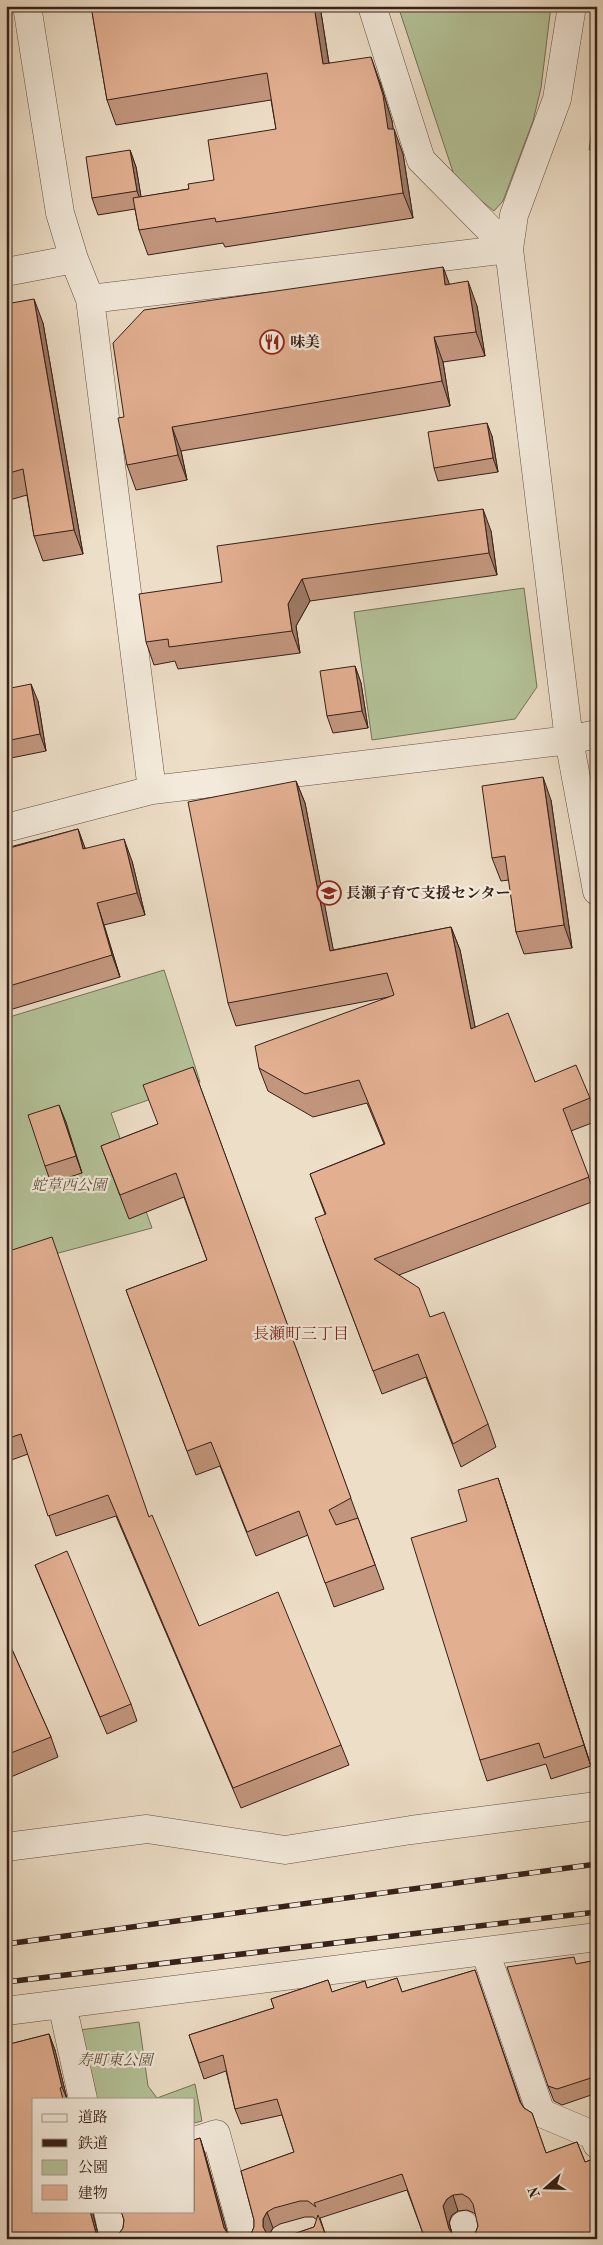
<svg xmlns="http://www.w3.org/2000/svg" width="603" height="2245" font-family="'Old Standard TT','Noto Serif JP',serif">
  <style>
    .green { fill: #b4c298; stroke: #757158 }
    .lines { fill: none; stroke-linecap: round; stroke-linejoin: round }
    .street-casing { stroke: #645044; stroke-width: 29 }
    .street { stroke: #f3eadb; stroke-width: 28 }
    .rail-casing { stroke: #362018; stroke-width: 5.5 }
    .rail { stroke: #f3eadb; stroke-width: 4; stroke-dasharray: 11; stroke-linecap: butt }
    .wall { fill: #c2967d; stroke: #362018; fill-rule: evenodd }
    .shaded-wall { fill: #9e7a66; stroke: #362018 }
    .building { fill: #e2af91; stroke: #362018; fill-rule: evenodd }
    .labels { text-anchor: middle; stroke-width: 4.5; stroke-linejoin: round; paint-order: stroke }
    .poi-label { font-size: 15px; font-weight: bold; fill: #362018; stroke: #f3eadb; text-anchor: start }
    .park-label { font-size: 15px; font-style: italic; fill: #5c513e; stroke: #f3eadb }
    .neighbourhood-label { font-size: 16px; fill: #7a1f14; stroke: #f3eadb }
  </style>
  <rect width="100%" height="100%" fill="#eddec7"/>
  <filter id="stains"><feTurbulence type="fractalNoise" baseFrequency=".004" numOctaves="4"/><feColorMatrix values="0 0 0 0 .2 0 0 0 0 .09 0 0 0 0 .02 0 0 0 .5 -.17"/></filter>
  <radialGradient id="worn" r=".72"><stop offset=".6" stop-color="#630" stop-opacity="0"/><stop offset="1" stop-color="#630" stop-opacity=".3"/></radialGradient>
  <!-- green -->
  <path class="green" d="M398 6H551L541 88 533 121 503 201 494 211 456 181Z
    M597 93V149L589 150Z
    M524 588 537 687 515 719 372 740 354 612Z
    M164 970 200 1082 111 1113 152 1228 6 1267V1018Z
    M139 2022 148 2086 157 2098 195 2084 202 2121 194 2123V2099H94L80 2030Z"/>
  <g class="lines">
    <!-- street casing -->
    <g class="street-casing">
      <path id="street" d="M27 6 60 213 74 259 90 299 152 790
        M372 6 421 160 509 249
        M572 6 557 99 514 215 509 249 569 740 597 891
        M6 272 74 259
        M90 299 509 249
        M6 828 152 790 569 740 597 734
        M6 1847 147 1829 285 1850 411 1830 597 1806
        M485 1951 541 2113 593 2135 597 2144
        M62 2004 83 2099
        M6 2011 597 1937
        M194 2141 216 2134 245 2239
        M108 2211 114 2239
        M464 2225 469 2239"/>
    </g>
    <!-- street -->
    <use href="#street" class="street"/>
    <!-- rail casing -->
    <g class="rail-casing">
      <path id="rail" d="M6 1944 597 1864
        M6 1982 597 1912"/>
    </g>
    <!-- rail -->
    <use href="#rail" class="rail"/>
  </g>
  <!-- wall -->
  <path class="wall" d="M91 6H320L329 63 380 82 392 121 393 129 403 154 413 218 225 247 223 243 148 255 139 230 135 209 98 215 92 198 130 150 136 167 141 197 189 189 214 180 276 129 271 100 116 125 107 100Z
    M443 267 449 284 477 306 485 356 443 362 450 406 181 451 187 480 136 490 127 465 124 417Z
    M6 304 43 323 83 554 43 561 34 536 27 495 6 501Z
    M492 436 498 472 438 481 434 468Z
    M491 531 497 575 310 601 296 626 300 653 178 669 175 661 154 665 146 642 222 582Z
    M355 666 361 683 368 728 333 733 327 716Z
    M6 689 38 701 46 751 6 759Z
    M296 781 305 803 333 950 451 927 460 950 475 1027 535 1082 590 1098 597 1117V1121L571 1131 597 1200 399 1275 430 1317 488 1424 496 1447 461 1467 426 1377 382 1394 323 1240 325 1214 310 1174 384 1144 367 1103 313 1117 268 1091 259 1068 389 997 236 1026 228 1003Z
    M551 800 572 948 524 954 516 932 509 880 501 881 492 858Z
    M78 829 85 848 132 861 145 915 104 925 120 977 6 1011V848Z
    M193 1067 384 1589 334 1607 308 1535 256 1556 220 1466 196 1475 126 1290 207 1260 184 1197 129 1219 101 1146 158 1124Z
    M59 1105 82 1173 51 1183 45 1166Z
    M6 1256 149 1517 199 1626 341 1745 349 1765 241 1808 116 1516 56 1536 28 1454 6 1462Z
    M505 1499 591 1766 551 1779 546 1764 487 1781 480 1760 467 1521Z
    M35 1565 131 1704 137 1721 107 1734 42 1582Z
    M6 1636 51 1737 58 1757 6 1779Z
    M597 1960V2093L562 2105 554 2101 548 2086 577 1964Z
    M475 1970 521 2103 524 2108 532 2113 546 2153 577 2142 585 2162 597 2158V2239H425L407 2190 320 2218 327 2239H6V2045L49 2034 55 2050 67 2099H34V2211H93V2214L98 2234 104 2238H112L118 2235 123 2228 124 2220 121 2211H194V2140L200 2138 205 2154 227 2232 228 2234 235 2238H243L251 2234 254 2227V2220L241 2171 294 2152 282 2115 241 2124 235 2109 226 2071 204 2079 189 2035 274 2008 271 1999 328 1980 332 1992 365 1981 367 1988 397 1978 402 1992ZM467 2210 474 2213 476 2215 478 2226 475 2234 468 2238H460L453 2235 452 2233 449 2222 452 2215 458 2211ZM305 2217H313L317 2220 314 2227 282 2238H274L269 2235 273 2228 280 2224Z"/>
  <!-- shaded-wall -->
  <path class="shaded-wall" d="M314 6H320L333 90 323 64Z
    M371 57 380 82 392 121 397 154 388 129Z
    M394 129 403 154 413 218 403 193Z
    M130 150 136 167 143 208 137 191Z
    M443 267 452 291 445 285Z
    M468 281 477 306 485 356 476 332Z
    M34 299 43 323 83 554 74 530Z
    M434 337 443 362 450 406 442 381Z
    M487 423 492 436 498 472 493 458Z
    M172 427 181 451 187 480 178 455Z
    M483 509 491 531 497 575 489 553Z
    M302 579 310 601 296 626 300 653 292 631 288 604Z
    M355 666 361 683 368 728 362 711Z
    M31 684 38 701 46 751 40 734Z
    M543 777 551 800 572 948 564 925Z
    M296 781 305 803 338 974 330 951Z
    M78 829 86 851 83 849Z
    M124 839 132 861 145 915 137 893Z
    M97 903 104 925 120 977 112 955Z
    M451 927 460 950 480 1052 471 1029Z
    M59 1105 66 1122 82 1173 76 1156Z
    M498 1478 505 1499 591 1766 584 1745Z
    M49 2034 55 2050 67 2099 62 2087Z
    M200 2138 205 2154 229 2239 224 2228Z
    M453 2195 458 2211 452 2215 449 2222 453 2239 449 2229 443 2206 447 2199Z
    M90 2211H93V2214L99 2239 96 2233Z
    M267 2212 273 2228 269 2235V2239L263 2227V2219Z"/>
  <!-- building -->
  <path class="building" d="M91 6H314L323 64 371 57 383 95 388 129H394L403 193 216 222 215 218 139 230 133 198 189 189 188 184 214 180 208 140 276 129 267 73 107 100Z
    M130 150 137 191 92 198 86 157Z
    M443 267 445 285 468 281 476 332 434 337 442 381 172 427 178 455 127 465 118 418 124 417 113 343 144 310Z
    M34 299 74 530 34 536 23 469 6 474V304Z
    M487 423 493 458 434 468 428 432Z
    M483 509 489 553 302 579 288 604 292 631 169 647 168 639 146 642 139 594 222 582 217 546Z
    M355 666 362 711 327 716 320 671Z
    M31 684 40 734 6 741V689Z
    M543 777 564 925 516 932 505 856 492 858 482 786Z
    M296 781 330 951 451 927 471 1029 508 1013 535 1082 576 1065 590 1098 563 1109 589 1177 374 1259 419 1288 430 1317 444 1312 488 1424 453 1444 418 1354 373 1371 315 1218 326 1214 310 1174 385 1144 359 1080 305 1094 259 1068 255 1046 394 995 387 973 228 1003 188 802Z
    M78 829 83 849 124 839 137 893 97 903 112 955 6 987V849Z
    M193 1067 351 1498 329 1510 336 1525 358 1518 375 1565 325 1583 299 1511 247 1532 211 1442 187 1451 126 1290 207 1260 176 1173 120 1195 101 1146 158 1124 143 1085Z
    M59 1105 76 1156 45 1166 28 1115Z
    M52 1237 149 1517 152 1515 199 1626 278 1592 341 1745 233 1788 108 1495 48 1516 21 1434 6 1439V1256L10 1255 9 1251Z
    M498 1478 584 1745 544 1758 539 1743 480 1760 411 1538 467 1521 458 1490Z
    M67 1551 131 1704 100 1717 35 1565Z
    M6 1636 51 1737 6 1755Z
    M574 1957 576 1964 597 1960V2076L557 2089 548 2086 507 1967Z
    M475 1970 520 2102 524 2108 532 2113 546 2153 577 2142 585 2162 597 2158V2239H425L402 2174 314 2203 316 2207 308 2201H300L274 2208 267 2212 263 2219V2227L267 2234 274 2238H282L314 2227 318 2215 327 2239H6V2045L49 2034 62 2087 60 2088 63 2099H34V2211H90L96 2233 104 2238H112L118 2235 123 2228 124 2220 121 2211H194V2140L200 2138 224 2228 228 2234 235 2238H243L251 2234 254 2227V2220L241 2171 294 2152 277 2099 235 2109 223 2055 199 2063 189 2035 274 2008 271 1999 328 1980 332 1992 365 1981 367 1988 397 1978 402 1992ZM462 2194 469 2198 473 2204 478 2226 475 2234 468 2238H460L453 2235 449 2229 443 2206 447 2199 453 2195Z"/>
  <!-- icons -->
  <defs>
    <g id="restaurant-ring" transform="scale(1.25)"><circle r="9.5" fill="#f3eadb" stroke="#8f2418" stroke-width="1.5"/><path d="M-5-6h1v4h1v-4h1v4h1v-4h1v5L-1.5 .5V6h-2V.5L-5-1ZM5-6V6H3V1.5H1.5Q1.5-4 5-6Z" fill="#8f2418"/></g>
    <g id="school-ring" transform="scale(1.25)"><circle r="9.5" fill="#f3eadb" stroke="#8f2418" stroke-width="1.5"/><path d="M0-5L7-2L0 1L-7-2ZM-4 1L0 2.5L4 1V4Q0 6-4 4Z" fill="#8f2418"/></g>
  </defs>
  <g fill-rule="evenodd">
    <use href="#restaurant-ring" x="272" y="342"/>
    <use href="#school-ring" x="329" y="893"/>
  </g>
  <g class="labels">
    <!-- poi labels -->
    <g class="poi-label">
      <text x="290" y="347">味美</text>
      <text x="346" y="898">長瀬子育て支援センター</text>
    </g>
    <!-- park labels -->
    <g class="park-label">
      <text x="69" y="1190">蛇草西公園</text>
      <text x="115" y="2065">寿町東公園</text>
    </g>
    <!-- neighbourhood labels -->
    <g class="neighbourhood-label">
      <text x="301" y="1339">長瀬町三丁目</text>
    </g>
  </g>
  <!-- margin -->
  <rect width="603" height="2245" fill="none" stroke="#eddec7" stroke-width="25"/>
  <rect x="8" y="8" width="588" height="2230" fill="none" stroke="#362018" stroke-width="2.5"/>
  <rect x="12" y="12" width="578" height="2220" fill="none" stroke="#362018"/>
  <!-- legend -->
  <rect x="32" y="2098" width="162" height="115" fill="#f3eadb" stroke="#a7998d"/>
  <rect x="42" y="2114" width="25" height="8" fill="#f3eadb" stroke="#a7998d"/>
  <text x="78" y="2122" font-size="15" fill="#362018">道路</text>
  <rect x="42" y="2139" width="25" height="8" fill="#362018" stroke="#a7998d"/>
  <text x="78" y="2148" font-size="15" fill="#362018">鉄道</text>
  <rect x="42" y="2160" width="25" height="15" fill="#b4c298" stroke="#a7998d"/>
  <text x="78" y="2172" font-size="15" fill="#362018">公園</text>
  <rect x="42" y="2185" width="25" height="15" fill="#e2af91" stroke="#a7998d"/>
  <text x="78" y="2198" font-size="15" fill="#362018">建物</text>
  <!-- north arrow -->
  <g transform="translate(546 2188) rotate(250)" stroke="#f3eadb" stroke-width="4" paint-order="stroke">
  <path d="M0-4L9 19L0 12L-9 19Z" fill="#362018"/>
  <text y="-8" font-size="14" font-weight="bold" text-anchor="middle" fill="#362018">N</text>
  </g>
  <rect width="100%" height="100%" filter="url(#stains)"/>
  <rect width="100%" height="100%" fill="url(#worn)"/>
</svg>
